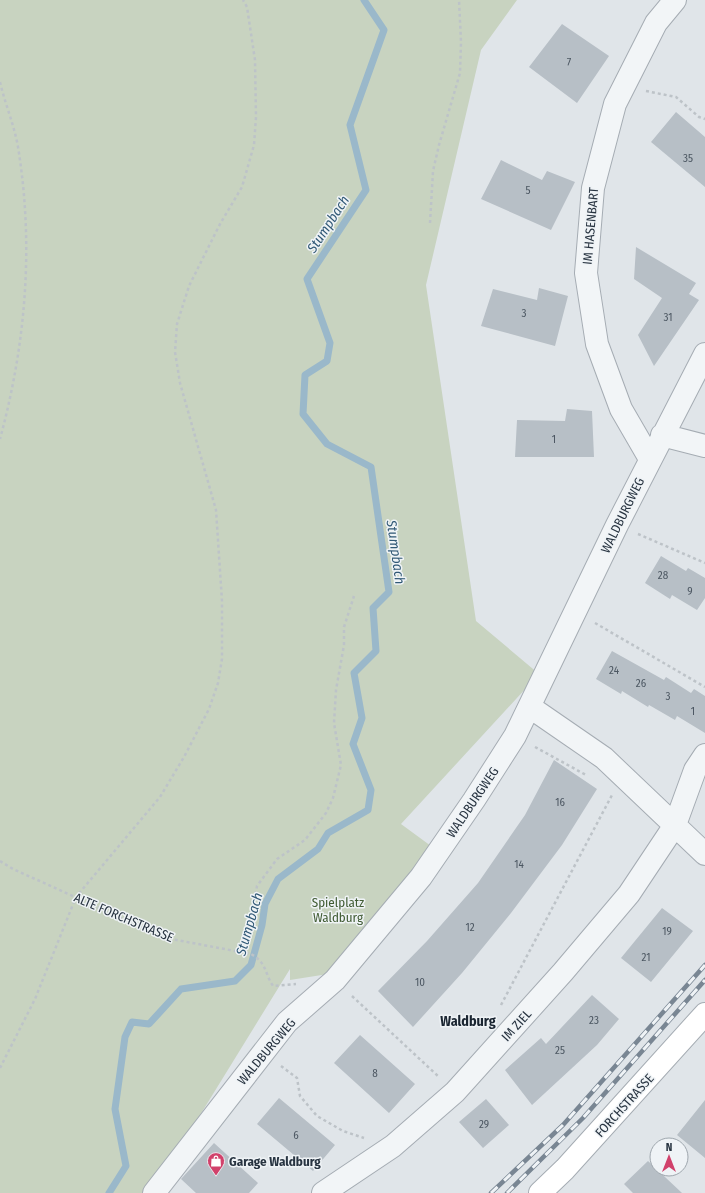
<svg xmlns="http://www.w3.org/2000/svg" width="705" height="1193" font-family="'Fira Sans Condensed',sans-serif">
  <style>
    .green { fill: #c8d3c0 }
    .lines { fill: none; stroke-linecap: round; stroke-linejoin: round }
    .stream { stroke: #9ab8ca; stroke-width: 7 }
    .building { fill: #b7bfc6 }
    .street-casing { stroke: #a5acb3; stroke-width: 24 }
    .secondary-casing { stroke: #a5acb3; stroke-width: 24 }
    .path { stroke: #bdc3c8; stroke-width: 2.5; stroke-dasharray: 3 3; stroke-linecap: butt }
    .street { stroke: #f2f5f7; stroke-width: 22 }
    .secondary { stroke: #fff; stroke-width: 22 }
    .rail-casing { stroke: #798693; stroke-width: 4.5 }
    .rail { stroke: #eff3f6; stroke-width: 3; stroke-dasharray: 9; stroke-linecap: butt }
    .labels { text-anchor: middle; stroke-width: 3; stroke-linejoin: round; paint-order: stroke }
    .number-label { font-size: 11px; fill: #4c5762 }
    .street-label { font-size: 13px; fill: #283441; stroke: #eff3f6 }
    .park-label { font-size: 13px; fill: #425d35; stroke: #eff3f6 }
    .poi-label { font-size: 13px; font-weight: bold; fill: #283441; stroke: #eff3f6; text-anchor: start }
    .water-label { font-size: 14px; font-style: italic; fill: #315976; stroke: #eff3f6 }
    .neighbourhood-label { font-size: 14px; font-weight: bold; fill: #1a2531; stroke: #eff3f6 }
  </style>
  <rect width="100%" height="100%" fill="#e0e5e9"/>
  <!-- green -->
  <path class="green" d="M0 0H517L481 50 426 285 476 621 539 674 401 824 431 846 384 911 328 974 290 980V969L152 1193H0Z"/>
  <g class="lines">
    <!-- stream -->
    <path class="stream" d="M109 1193 126 1166 115 1109 125 1037 132 1022 149 1024 181 989 235 981 251 965 262 925 265 904 278 879 318 849 328 833 368 810 371 790 353 744 362 718 354 673 376 651 373 608 389 592 371 467 327 444 303 414 305 375 327 361 330 343 307 279 366 190 350 125 384 30 364 0"/>
  </g>
  <!-- building -->
  <path class="building" d="M562 24 609 56 577 103 529 67Z
    M676 112 705 137V187L651 142Z
    M501 160 542 180 547 171 575 182 551 230 481 199Z
    M636 247 696 283 689 294 699 300 654 366 638 335 662 298 634 279Z
    M539 288 568 296 555 346 481 326 493 289 537 300Z
    M567 409 592 411 594 457H515L517 420 565 421Z
    M661 556 686 571 688 568 705 578V598L697 610 672 595 670 599 645 583Z
    M612 651 664 680 666 677 691 693 694 689 705 696V733L677 716 675 720 649 705 648 707 622 691 621 694 596 679Z
    M554 760 597 789 562 845 511 913 462 973 413 1027 378 991 427 941 478 883 525 815Z
    M662 908 693 931 651 982 621 958Z
    M592 995 619 1019 597 1045 532 1105 505 1070 541 1038 546 1044Z
    M360 1035 415 1084 389 1113 334 1063Z
    M279 1098 335 1145 313 1171 257 1124Z
    M486 1099 509 1125 483 1148 459 1122Z
    M705 1100V1158L677 1135Z
    M214 1143 258 1183 249 1193H196L181 1179Z
    M648 1161 682 1193H633L624 1184Z"/>
  <g class="lines">
    <!-- street casing -->
    <g class="street-casing">
      <path id="street" d="M662 435 705 446
        M650 459 621 409 597 344 586 273 593 188 615 104 656 23 675 0
        M530 707 604 758 705 854
        M154 1193 287 1022 335 980 421 877 474 800 515 736 617 525 705 354
        M323 1193 393 1146 455 1092 563 972 629 894 675 825 695 770 705 755"/>
    </g>
    <!-- secondary casing -->
    <g class="secondary-casing">
      <path id="secondary" d="M540 1193 565 1169 705 1014"/>
    </g>
    <!-- path -->
    <path class="path" d="M0 82C5 104 14 124 18 147 34 245 26 343 0 439
      M646 91 676 97 699 117 705 119
      M430 223 433 171 439 145 460 73 461 42 459 0
      M638 534 705 563
      M595 623 705 687
      M535 747 586 775
      M0 861 13 869 166 938 251 954C267 963 264 972 273 986L296 984
      M239 952 252 914 257 886 277 859 305 840 326 813 333 798 341 765 334 723 336 690 344 645V627L354 596
      M352 996 439 1077
      M501 1005 612 795
      M281 1066 297 1078 300 1096 317 1116 343 1131 364 1138
      M0 1068 35 999 76 897 160 797 184 757 209 709 218 683 222 659V601L216 510 180 383 175 352 177 324 189 286 220 224 242 187 254 145 256 117 255 60 247 7 243 0"/>
    <!-- street -->
    <use href="#street" class="street"/>
    <!-- secondary -->
    <use href="#secondary" class="secondary"/>
    <!-- rail casing -->
    <g class="rail-casing">
      <path id="rail" d="M491 1193 563 1125 705 965
        M507 1193 583 1118 705 980"/>
    </g>
    <!-- rail -->
    <use href="#rail" class="rail"/>
  </g>
  <!-- icons -->
  <defs>
    <g id="shop-pin" transform="scale(0.9)"><path d="M0 17L-7.5 6A9.5 9.5 0 1 1 7.5 6Z" fill="#d1416b" stroke="#eff3f6"/><path d="M-5-2.5h2.3a2.7 3.5 0 0 1 5.4 0H5L5.5 6h-11ZM-1.5-2.5h3a1.5 2.3 0 0 0-3 0Z" fill="#fff"/></g>
  </defs>
  <g fill-rule="evenodd">
    <use href="#shop-pin" x="216" y="1161"/>
  </g>
  <g class="labels">
    <!-- number labels -->
    <g class="number-label">
      <text x="569" y="66">7</text>
      <text x="688" y="162">35</text>
      <text x="528" y="194">5</text>
      <text x="524" y="317">3</text>
      <text x="668" y="321">31</text>
      <text x="554" y="443">1</text>
      <text x="663" y="579">28</text>
      <text x="690" y="595">9</text>
      <text x="614" y="674">24</text>
      <text x="641" y="687">26</text>
      <text x="668" y="700">3</text>
      <text x="693" y="715">1</text>
      <text x="560" y="806">16</text>
      <text x="519" y="868">14</text>
      <text x="470" y="931">12</text>
      <text x="667" y="935">19</text>
      <text x="646" y="961">21</text>
      <text x="420" y="986">10</text>
      <text x="594" y="1024">23</text>
      <text x="560" y="1054">25</text>
      <text x="375" y="1077">8</text>
      <text x="484" y="1128">29</text>
      <text x="296" y="1139">6</text>
    </g>
    <!-- street labels -->
    <g class="street-label">
      <text transform="translate(590 226) rotate(-85)" y="5">IM HASENBART</text>
      <text transform="translate(622 515) rotate(-64)" y="5">WALDBURGWEG</text>
      <text transform="translate(472 802) rotate(-56)" y="5">WALDBURGWEG</text>
      <text transform="translate(124 917) rotate(23)" y="5">ALTE FORCHSTRASSE</text>
      <text transform="translate(516 1025) rotate(-48)" y="5">IM ZIEL</text>
      <text transform="translate(266 1051) rotate(-50)" y="5">WALDBURGWEG</text>
      <text transform="translate(624 1105) rotate(-48)" y="5">FORCHSTRASSE</text>
    </g>
    <!-- park labels -->
    <g class="park-label">
      <text x="338" y="907">Spielplatz<tspan x="338" dy="15">Waldburg</tspan></text>
    </g>
    <!-- poi labels -->
    <g class="poi-label">
      <text x="229" y="1166">Garage Waldburg</text>
    </g>
    <!-- water labels -->
    <g class="water-label">
      <text transform="translate(328 224) rotate(-57)" y="5">Stumpbach</text>
      <text transform="translate(396 552) rotate(82)" y="5">Stumpbach</text>
      <text transform="translate(249 924) rotate(-74)" y="5">Stumpbach</text>
    </g>
    <!-- neighbourhood labels -->
    <g class="neighbourhood-label">
      <text x="468" y="1026">Waldburg</text>
    </g>
  </g>
  <!-- north arrow -->
  <g transform="translate(669 1157)"><circle r="19" fill="#eff3f6" stroke="#9fa7ae"/>
  <path d="M0-3L7 15L0 10L-7 15Z" fill="#d1416b"/>
  <text y="-6" font-size="11" font-weight="bold" text-anchor="middle" fill="#283441">N</text>
  </g>
</svg>
